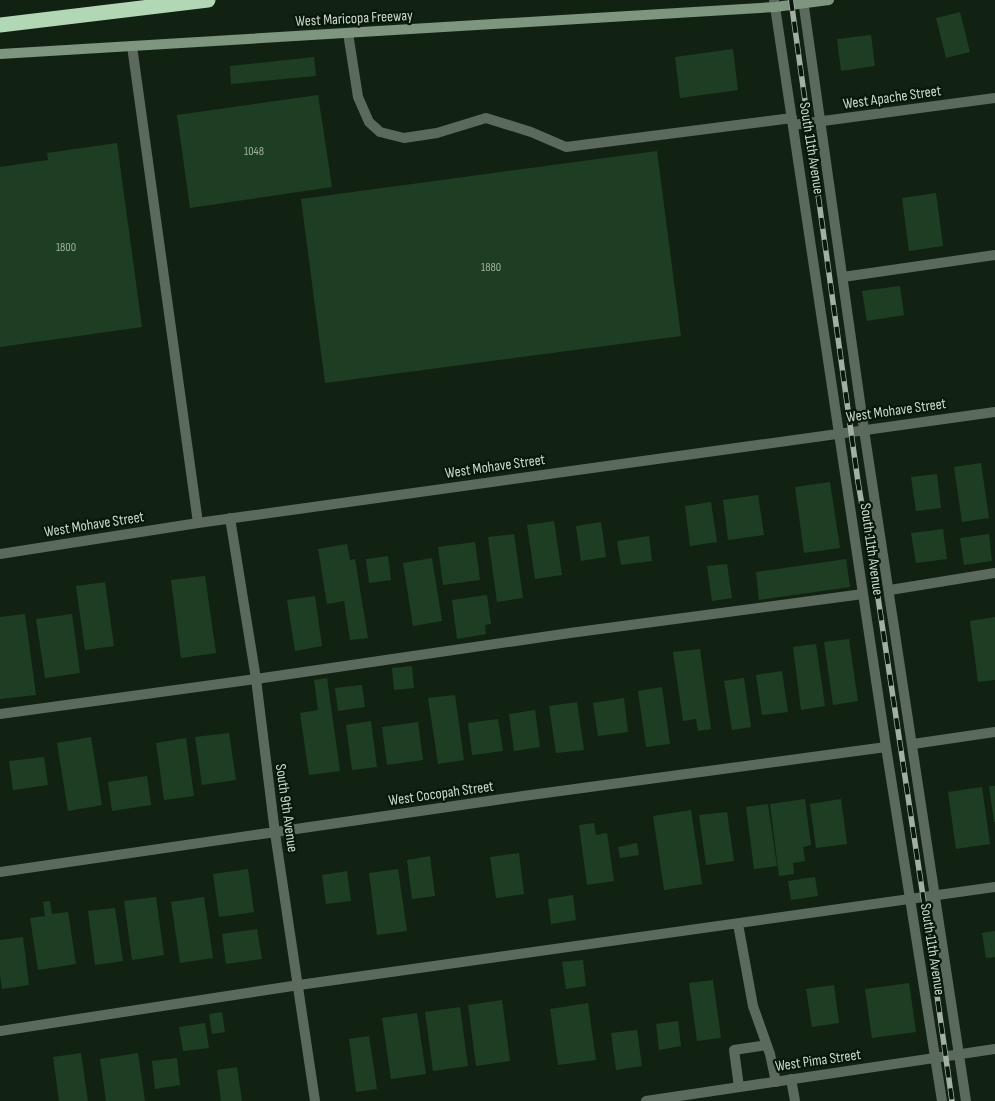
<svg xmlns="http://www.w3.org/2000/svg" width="995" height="1101" font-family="'Sofia Sans Condensed',sans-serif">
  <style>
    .building { fill: #1e3e23 }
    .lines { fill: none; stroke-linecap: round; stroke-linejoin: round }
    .service { stroke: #5b6a5c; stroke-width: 10 }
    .minor { stroke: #5b6a5c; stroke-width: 10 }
    .secondary { stroke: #7e9680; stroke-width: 10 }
    .motorway { stroke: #b2d7b5; stroke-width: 15 }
    .rail-casing { stroke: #a3afa3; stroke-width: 5.5 }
    .rail { stroke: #08180a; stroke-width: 4; stroke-dasharray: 11; stroke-linecap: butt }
    .labels { text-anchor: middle; stroke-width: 4.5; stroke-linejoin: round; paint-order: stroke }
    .number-label { font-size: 12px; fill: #a1b2a2 }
    .street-label { font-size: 15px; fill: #cdd8cd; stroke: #08180a }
  </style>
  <rect width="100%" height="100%" fill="#112213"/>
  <!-- building -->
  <path class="building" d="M960 12 970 52 946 58 936 18Z
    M871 35 875 66 841 71 837 39Z
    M733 49 738 90 680 98 675 57Z
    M314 57 316 76 231 84 230 66Z
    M318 95 332 187 190 208 177 115Z
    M117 143 142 327 0 347V167L48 160 47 153Z
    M657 151 681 336 325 383 301 199Z
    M936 193 943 246 909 251 902 198Z
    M900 286 904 315 867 321 862 291Z
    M981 463 989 518 962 522 954 467Z
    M937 474 941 508 916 511 911 477Z
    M830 482 840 548 804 553 795 487Z
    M758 495 764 535 728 540 723 500Z
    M711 502 717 542 690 546 685 506Z
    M554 521 562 575 535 579 527 525Z
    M601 522 606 557 581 561 576 526Z
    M943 529 947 559 916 563 911 533Z
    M514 534 523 598 497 602 488 537Z
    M989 534 992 561 964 565 960 538Z
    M649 536 652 561 621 565 617 541Z
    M475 542 480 580 443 585 438 547Z
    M347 544 350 560 355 559 368 638 350 640 344 601 327 604 318 549Z
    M388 556 391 580 369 583 366 559Z
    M432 558 442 621 413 626 403 563Z
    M846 559 850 587 759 600 756 572Z
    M727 564 732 598 712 601 707 566Z
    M205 576 216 653 181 658 171 580Z
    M105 582 114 646 85 650 76 586Z
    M487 595 491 624 485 625 486 634 457 639 452 600Z
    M315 596 322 646 295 651 287 600Z
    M25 614 36 695 0 699V617Z
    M72 614 80 673 45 678 36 619Z
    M995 617V680L978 682 970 621Z
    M849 639 858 701 833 705 824 642Z
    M816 644 825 706 801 710 793 647Z
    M700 649 711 729 698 731 696 719 683 721 673 652Z
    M412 666 414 688 394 690 392 668Z
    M782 671 788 712 762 715 756 675Z
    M327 678 340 771 309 775 300 713 318 710 314 680Z
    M744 678 751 727 732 730 724 681Z
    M362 685 365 707 338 711 335 688Z
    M662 687 670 744 646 747 638 691Z
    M455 695 464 760 438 764 428 698Z
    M624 698 628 732 598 736 593 703Z
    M577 702 584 750 556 753 549 706Z
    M535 710 540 747 514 751 509 714Z
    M498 719 503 751 472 755 468 723Z
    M371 721 377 767 352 770 346 725Z
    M418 722 423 760 387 765 382 727Z
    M229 733 236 780 202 785 195 737Z
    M91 737 102 805 68 811 57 743Z
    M186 738 194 796 164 800 156 743Z
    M44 757 48 785 13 790 9 761Z
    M147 776 151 805 112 811 108 782Z
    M989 786H995V822H994Z
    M982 787 990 844 956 849 948 792Z
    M805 799 811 845 803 847 805 861 793 863 794 874 779 876 770 804Z
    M841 799 847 844 816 848 810 804Z
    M768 804 777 866 754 869 746 807Z
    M691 810 702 884 664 890 653 816Z
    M727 812 734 861 706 865 699 815Z
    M594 823 596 835 607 833 614 881 587 885 579 825Z
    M637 843 639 855 620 858 618 847Z
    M519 853 524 894 496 898 490 857Z
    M430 856 435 896 412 899 407 860Z
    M248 869 254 912 219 917 213 874Z
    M398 869 407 931 377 935 369 873Z
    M347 871 351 901 326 904 322 875Z
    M815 877 818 896 791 900 788 881Z
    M573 895 576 920 551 924 548 899Z
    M156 897 164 955 132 960 124 901Z
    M204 897 213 958 180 963 171 902Z
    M50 901 52 914 68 912 76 964 38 970 30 918 45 916 43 902Z
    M115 908 123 961 95 965 88 911Z
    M257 929 262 959 226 964 222 934Z
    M995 931V957L986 958 982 933Z
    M23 937 29 985 2 989 0 975V940Z
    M583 960 586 986 566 989 562 962Z
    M713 980 721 1038 697 1041 689 983Z
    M909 983 916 1032 872 1038 865 989Z
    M834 985 839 1023 812 1027 806 989Z
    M502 1000 510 1061 476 1066 468 1005Z
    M588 1003 596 1060 558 1065 550 1009Z
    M460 1007 468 1066 433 1071 425 1012Z
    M222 1012 225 1032 212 1034 209 1014Z
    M417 1013 426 1074 391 1079 382 1018Z
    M678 1021 681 1046 659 1050 656 1024Z
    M205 1023 209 1048 183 1051 179 1027Z
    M637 1030 642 1066 616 1070 611 1033Z
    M369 1036 377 1089 356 1092 349 1039Z
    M81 1053 88 1101H59L53 1057Z
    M138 1053 145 1101H106L100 1059Z
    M177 1058 180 1085 155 1089 152 1061Z
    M237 1067 242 1101H221L217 1070Z"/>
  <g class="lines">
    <!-- service -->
    <path class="service" d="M348 33 358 97 369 122 380 132 404 138 437 133 486 118 531 132 566 147 792 118
      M843 277 995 255
      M890 590 995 573
      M0 714 256 679 570 633 863 594
      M738 924 753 1006 770 1054 776 1082
      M0 1031 299 985 995 887
      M791 1079 795 1101
      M739 1087 734 1050 767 1045"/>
    <!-- minor -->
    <path class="minor" d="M774 0 886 747 942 1101
      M803 0 864 430 966 1101
      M132 46 198 523
      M793 125 995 98
      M230 518 256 679 275 833 315 1101
      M0 554 198 523 995 412
      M913 744 995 732
      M0 872 523 796 886 747
      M646 1101 995 1049"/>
    <!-- secondary -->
    <path class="secondary" d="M0 54 775 7 829 0"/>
    <!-- motorway -->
    <path class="motorway" d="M0 25 208 0"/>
    <!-- rail casing -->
    <g class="rail-casing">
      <path id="rail" d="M791 0 858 482 877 591 923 896 952 1101"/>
    </g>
    <!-- rail -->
    <use href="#rail" class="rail"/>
  </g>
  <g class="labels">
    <!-- number labels -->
    <g class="number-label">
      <text x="254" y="155">1048</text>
      <text x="66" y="251">1800</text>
      <text x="491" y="271">1880</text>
    </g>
    <!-- street labels -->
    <g class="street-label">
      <text transform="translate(354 18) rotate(-3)" y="5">West Maricopa Freeway</text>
      <text transform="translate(892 97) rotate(-8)" y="5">West Apache Street</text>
      <text transform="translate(812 148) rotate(81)" y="5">South 11th Avenue</text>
      <text transform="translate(896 410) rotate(-8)" y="5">West Mohave Street</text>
      <text transform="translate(495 466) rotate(-8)" y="5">West Mohave Street</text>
      <text transform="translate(94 524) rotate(-9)" y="5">West Mohave Street</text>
      <text transform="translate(872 549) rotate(82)" y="5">South 11th Avenue</text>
      <text transform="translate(441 793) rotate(-8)" y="5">West Cocopah Street</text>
      <text transform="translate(287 808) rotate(82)" y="5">South 9th Avenue</text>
      <text transform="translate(933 949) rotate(81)" y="5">South 11th Avenue</text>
      <text transform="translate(818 1060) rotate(-8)" y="5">West Pima Street</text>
    </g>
  </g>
</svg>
